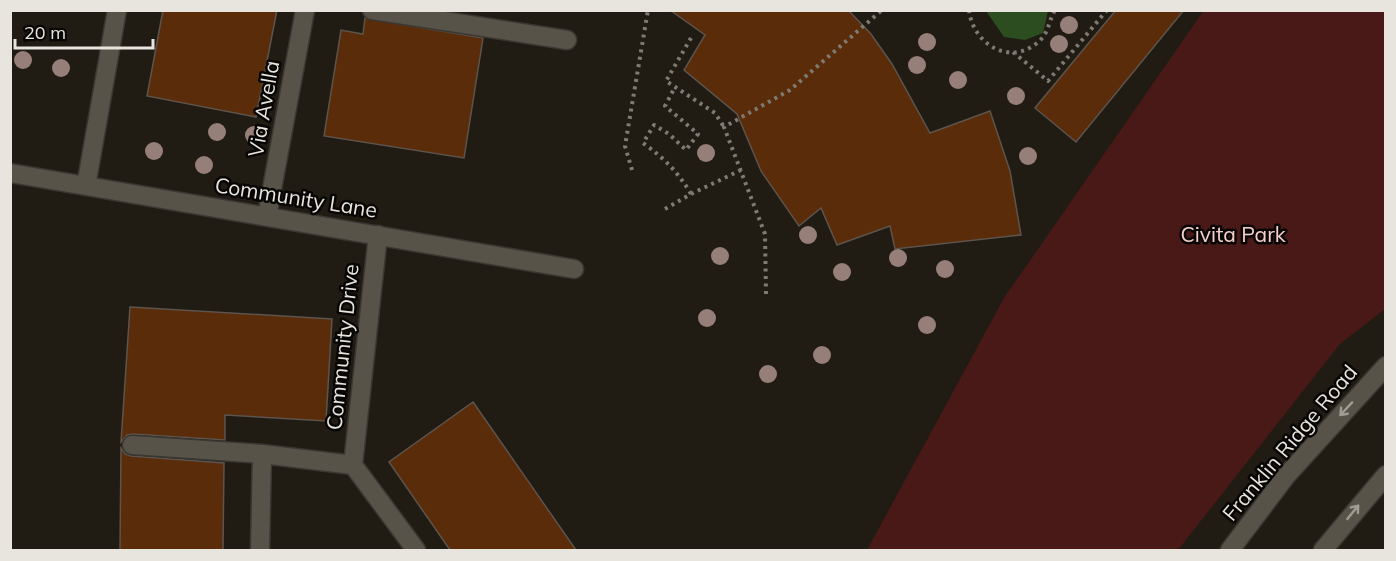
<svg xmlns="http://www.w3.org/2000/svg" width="1396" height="561" font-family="Mulish,sans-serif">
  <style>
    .green { fill: #491917 }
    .water { fill: #2c4d20 }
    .building { fill: #5a2c09; stroke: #5d544d; stroke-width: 1.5 }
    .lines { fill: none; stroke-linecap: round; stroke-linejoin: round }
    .minor-casing { stroke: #3a3733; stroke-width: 21 }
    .path { stroke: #7f7b74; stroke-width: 4; stroke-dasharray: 3 4.5; stroke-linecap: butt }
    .minor { stroke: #585349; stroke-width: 18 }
    .tree { fill: #967f79 }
    .oneway { stroke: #a09c94 }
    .labels { text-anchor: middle; stroke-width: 5; stroke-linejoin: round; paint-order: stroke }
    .street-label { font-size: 21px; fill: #e8e5df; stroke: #080604 }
    .park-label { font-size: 21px; fill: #f7d0cc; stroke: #080604 }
  </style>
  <rect width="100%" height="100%" fill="#201b13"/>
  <!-- green -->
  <path class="green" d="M1204 10 1385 11V309L1340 344 1178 550H867L1004 298Z"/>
  <!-- water -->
  <path class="water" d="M986 11H1048L1043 33 1025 40 1004 37Z"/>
  <!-- building -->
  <path class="building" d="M163 10H277L256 117 147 96Z
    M670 10H848L871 34 892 64 930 133 990 111 1010 171 1021 235 895 249 890 226 837 245 821 208 799 226 761 171 737 114 684 70 705 35Z
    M1116 10H1184L1076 142 1035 108Z
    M365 18 483 38 464 158 324 136 341 30 363 34Z
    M130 307 332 319 326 421 225 415V440L133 434 127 435 121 442Z
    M473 402 576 550H450L389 462Z
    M121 448 125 454 131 456 224 463 223 550H120Z"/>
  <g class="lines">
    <!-- minor casing -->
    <g class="minor-casing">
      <path id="minor" d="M372 10 567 40
        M10 173 574 269
        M86 186 117 10
        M267 216 305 10
        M132 445 262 454
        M353 465 378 235
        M260 550 262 454 353 465 416 550
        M1230 550 1286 476 1386 366
        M1323 550 1386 475"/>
    </g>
    <!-- path -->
    <path class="path" d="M969 10C973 44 1009 66 1037 43 1049 34 1048 22 1055 10
      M691 38 666 81 715 113 724 127
      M1013 52 1048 81 1107 10
      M632 170 625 146 648 10
      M691 194 741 170
      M665 209 691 194C678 172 664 158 643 143L654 125 669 134 686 150 698 134 665 106 675 87
      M766 294 765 234 724 127 790 90 882 10"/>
    <!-- minor -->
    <use href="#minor" class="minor"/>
  </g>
  <!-- trees -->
  <g class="tree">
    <circle cx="1069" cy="25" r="9"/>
    <circle cx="927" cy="42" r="9"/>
    <circle cx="1059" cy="44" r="9"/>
    <circle cx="23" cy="60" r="9"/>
    <circle cx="917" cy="65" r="9"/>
    <circle cx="61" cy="68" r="9"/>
    <circle cx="958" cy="80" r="9"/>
    <circle cx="1016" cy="96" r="9"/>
    <circle cx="217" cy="132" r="9"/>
    <circle cx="254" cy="135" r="9"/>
    <circle cx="154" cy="151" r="9"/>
    <circle cx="706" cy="153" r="9"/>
    <circle cx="1028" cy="156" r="9"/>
    <circle cx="204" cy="165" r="9"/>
    <circle cx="808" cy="235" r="9"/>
    <circle cx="720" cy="256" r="9"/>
    <circle cx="898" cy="258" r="9"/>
    <circle cx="945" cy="269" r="9"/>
    <circle cx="842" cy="272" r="9"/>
    <circle cx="707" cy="318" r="9"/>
    <circle cx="927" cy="325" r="9"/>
    <circle cx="822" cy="355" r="9"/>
    <circle cx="768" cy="374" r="9"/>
  </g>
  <!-- one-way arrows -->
  <defs><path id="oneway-shaft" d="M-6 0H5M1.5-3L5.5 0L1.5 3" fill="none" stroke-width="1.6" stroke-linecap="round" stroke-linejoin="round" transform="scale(1.5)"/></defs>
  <g class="oneway">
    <use href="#oneway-shaft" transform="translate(1346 409) rotate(133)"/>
    <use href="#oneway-shaft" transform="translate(1353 512) rotate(-51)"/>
  </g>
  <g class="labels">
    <!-- street labels -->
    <g class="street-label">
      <text transform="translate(264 109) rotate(-80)" y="7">Via Avella</text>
      <text transform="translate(296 198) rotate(9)" y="7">Community Lane</text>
      <text transform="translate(343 347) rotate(-84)" y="7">Community Drive</text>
      <text transform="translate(1290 443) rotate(-50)" y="7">Franklin Ridge Road</text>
    </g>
    <!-- park labels -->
    <g class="park-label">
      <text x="1233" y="242">Civita Park</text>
    </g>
  </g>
  <!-- border -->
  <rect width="1396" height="561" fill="none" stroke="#e8e5df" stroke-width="24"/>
  <!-- scale -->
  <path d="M15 39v9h138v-9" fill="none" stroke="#e8e5df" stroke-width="3"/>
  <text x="24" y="39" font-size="18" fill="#e8e5df" stroke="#080604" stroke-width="4.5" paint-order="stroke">20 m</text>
</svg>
